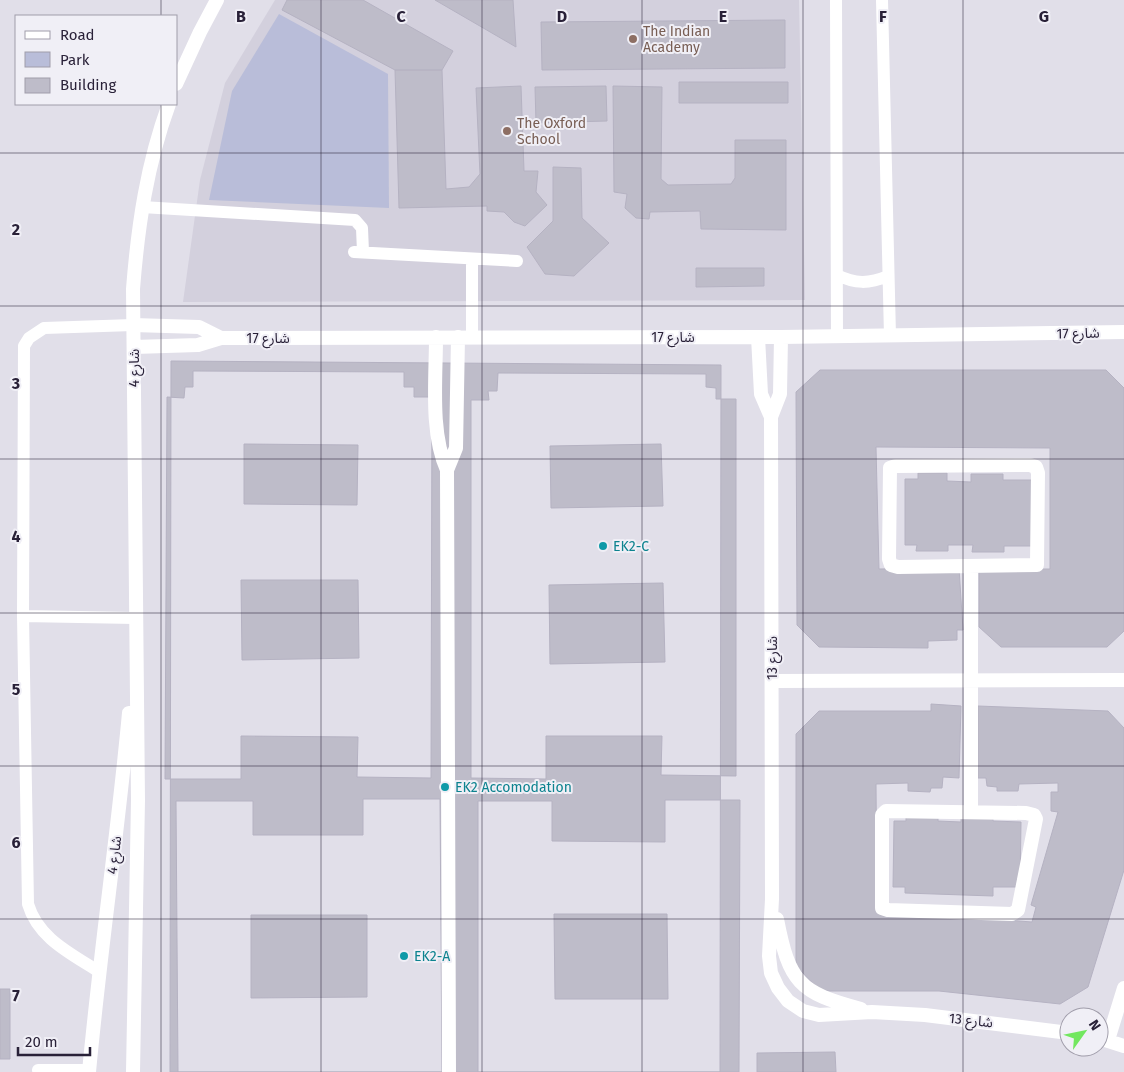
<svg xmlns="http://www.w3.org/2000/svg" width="1124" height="1072" font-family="'Fira Sans','Noto Sans Arabic',sans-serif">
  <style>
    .built { fill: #d3d0dd }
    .green { fill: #b9bdd9 }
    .building { fill: #bebcc9; stroke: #b5b2c2; fill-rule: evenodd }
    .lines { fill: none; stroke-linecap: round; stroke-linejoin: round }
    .service { stroke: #fff; stroke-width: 12 }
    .minor { stroke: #fff; stroke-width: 14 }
    .grid { fill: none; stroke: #292138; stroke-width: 1; stroke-opacity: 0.55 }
    .education-dot { fill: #8d6e63; stroke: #f0eff6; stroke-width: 2 }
    .culture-dot { fill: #0f9aa8; stroke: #f0eff6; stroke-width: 2 }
    .labels { text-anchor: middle; stroke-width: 4; stroke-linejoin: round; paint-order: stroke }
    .education-label { font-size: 14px; fill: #785e54; stroke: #f0eff6; text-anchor: start }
    .street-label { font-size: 14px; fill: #292138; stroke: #f0eff6 }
    .culture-label { font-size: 14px; fill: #0d838f; stroke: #f0eff6; text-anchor: start }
    .grid-label { font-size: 16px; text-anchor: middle; font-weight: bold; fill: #292138; stroke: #f0eff6; stroke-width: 4; stroke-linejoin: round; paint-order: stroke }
  </style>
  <rect width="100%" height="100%" fill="#e1dfe9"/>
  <!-- built -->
  <path class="built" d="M275 0H799L805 300 183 302 200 180 225 83Z"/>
  <!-- green -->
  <path class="green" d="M279 14 388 74 389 208 209 200 232 91Z"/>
  <!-- building -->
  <path class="building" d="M287 0H363L453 51 442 70H395L282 10Z
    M435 0H513L516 47Z
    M785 20V68L542 70 541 22Z
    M395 70H442L446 189 469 187 480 174 476 88 521 86 524 171H538L536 192 547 205 525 226 514 222 504 212 487 211V206L399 208Z
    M679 82H788V103H679Z
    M606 86 607 121 536 123 535 87Z
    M613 86 662 87 661 179 668 185 731 184 735 178V140H786V230L701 229 700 211 650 212 649 219 636 218 625 208 627 194 614 192Z
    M553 167 581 168 582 218 609 243 574 276 545 274 527 247 553 221Z
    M696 268H764V286L696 287Z
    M171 361 721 365 720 1072H170Z
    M820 370H1106L1124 388V631L1107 647H1001L979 627V569H1050V448L876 447 879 569 959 568 963 630H957V640L928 641V648L819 647 797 625 796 392Z
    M193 371 404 372V387H414V397H432L431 778 357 777 358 737 241 736V779H165L167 397 184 398 185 387H193ZM244 444 358 445 357 505 244 504ZM241 580H358L359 658 242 660Z
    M498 373 706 374V387L716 388V399H736V776L661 775 662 736H546V779L471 778V400H489L488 391H497ZM661 444 663 506 551 508 550 446ZM663 583 665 662 550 664 549 585Z
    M918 473H947V481L971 482V474H1003V480H1032V546H1004V552H972L973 545H948V551H916L917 545H905V479H918Z
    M931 704 961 706 959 778 943 777 942 788H931L930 792 908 791V783L876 784 877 910 1032 922 1036 907 1031 905 1058 812 1051 811V792H1058V783L1019 784 1018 791H997V787L987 786 986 778H978V706L1108 711 1124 728V870L1088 987 1060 1004 939 991H820L796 966V734L819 711H931Z
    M363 799H440L442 1072H178L176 801H253V835H363ZM251 915H367V997L251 998Z
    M665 800H740L739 1072H478V801H552V841L665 842ZM554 914H667L668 999H555Z
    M906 815 938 816V821L961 822V815L993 816V821L1021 822 1020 887H993V896L905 893V887H893L894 821H906Z
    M0 989H10V1059H0Z
    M835 1052 836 1072H757V1053Z"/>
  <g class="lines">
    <!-- service -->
    <path class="service" d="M836 0 837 336
      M882 0 890 336
      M142 207 355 220 362 228 363 252
      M354 252 517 261
      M837 275C855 284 869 284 888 276
      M472 337V259
      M23 616 135 618
      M98 971C70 953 38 938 28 904L23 616 24 346 29 338 44 328 133 325
      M38 1070H89"/>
    <!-- minor -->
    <path class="minor" d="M176 84 200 32 217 0
      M133 325 199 327 221 338
      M436 337C436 379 430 433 447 470L449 1072
      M758 337 761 394 771 417 772 899 769 956 771 973 778 988 788 1001 803 1011 819 1015 872 1012 925 1015 1069 1033
      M134 347 198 345 221 338 781 337 1124 332
      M771 417 780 394 781 337
      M1030 465 1036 467 1038 473 1037 565 898 567 891 565 889 559 890 468 896 466Z
      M447 470 456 448 458 337
      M971 566V812
      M772 681 1124 680
      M886 811 1026 813 1034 815 1036 819 1018 910 1012 914 888 910 882 908V815Z
      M777 919C789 982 799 993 861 1009
      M1099 1038 1124 1046
      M1108 1040 1124 988
      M89 1072C100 952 118 833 129 713
      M133 1072 138 800 133 289C138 225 147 164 169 104"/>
  </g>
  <!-- grid -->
  <path class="grid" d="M161 0V16M321 0V1072M482 0V1072M642 0V1072M803 0V1072M963 0V1072M161 104V1072M0 153H1124M0 306H1124M0 459H1124M0 613H1124M0 766H1124M0 919H1124"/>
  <!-- markers -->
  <g class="education-dot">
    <circle cx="633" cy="39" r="5"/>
    <circle cx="507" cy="131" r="5"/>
  </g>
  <g class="culture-dot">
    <circle cx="603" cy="546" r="5"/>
    <circle cx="445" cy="787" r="5"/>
    <circle cx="404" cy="956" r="5"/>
  </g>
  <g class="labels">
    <!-- education labels -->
    <g class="education-label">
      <text x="643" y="36">The Indian<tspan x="643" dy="16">Academy</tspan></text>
      <text x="517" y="128">The Oxford<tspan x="517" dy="16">School</tspan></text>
    </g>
    <!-- street labels -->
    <g class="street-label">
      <text transform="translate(1078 333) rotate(-1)" y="5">شارع 17</text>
      <text x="673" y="342">شارع 17</text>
      <text x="268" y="343">شارع 17</text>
      <text transform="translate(134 368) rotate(-90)" y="5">شارع 4</text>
      <text transform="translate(772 658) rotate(-90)" y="5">شارع 13</text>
      <text transform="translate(114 855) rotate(-83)" y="5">شارع 4</text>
      <text transform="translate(971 1020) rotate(6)" y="5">شارع 13</text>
    </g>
    <!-- culture labels -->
    <g class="culture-label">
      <text x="613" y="551">EK2-C</text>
      <text x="455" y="792">EK2 Accomodation</text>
      <text x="414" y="961">EK2-A</text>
    </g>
  </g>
  <g class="grid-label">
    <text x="241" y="22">B</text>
    <text x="401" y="22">C</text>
    <text x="562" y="22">D</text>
    <text x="723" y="22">E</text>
    <text x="883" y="22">F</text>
    <text x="1044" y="22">G</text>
    <text x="16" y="235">2</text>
    <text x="16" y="389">3</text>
    <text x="16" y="542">4</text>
    <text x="16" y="695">5</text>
    <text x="16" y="848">6</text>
    <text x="16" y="1001">7</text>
  </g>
  <!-- legend -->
  <rect x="15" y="15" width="162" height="90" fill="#f0eff6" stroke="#a09daa"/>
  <rect x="25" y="31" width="25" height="8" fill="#ffffff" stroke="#a09daa"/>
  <text x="60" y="40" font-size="15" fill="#292138">Road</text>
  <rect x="25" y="52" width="25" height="15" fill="#b9bdd9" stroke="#a09daa"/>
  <text x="60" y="65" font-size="15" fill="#292138">Park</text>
  <rect x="25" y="78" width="25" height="15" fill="#bebcc9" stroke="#a09daa"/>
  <text x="60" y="90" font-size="15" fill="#292138">Building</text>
  <!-- north arrow -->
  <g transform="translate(1084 1032) rotate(57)"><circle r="24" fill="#f0eff6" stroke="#a09daa"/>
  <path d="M0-4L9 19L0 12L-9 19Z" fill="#72e75f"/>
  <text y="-8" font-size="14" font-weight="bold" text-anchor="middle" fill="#292138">N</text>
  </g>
  <!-- scale -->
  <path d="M18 1047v8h72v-8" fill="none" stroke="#292138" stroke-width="2.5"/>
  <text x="25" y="1047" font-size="15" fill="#292138" stroke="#f0eff6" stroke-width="4" paint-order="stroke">20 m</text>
</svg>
